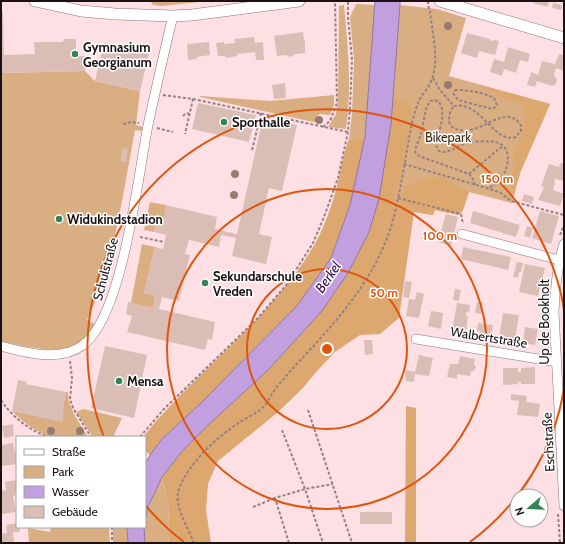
<svg xmlns="http://www.w3.org/2000/svg" width="565" height="544" font-family="Cabin,sans-serif">
  <style>
    .green { fill: #d9ae82 }
    .forest { fill: #dda870 }
    .water { fill: #c2a0df; stroke: #9075a2 }
    .building { fill: #dabeb5 }
    .lines { fill: none; stroke-linecap: round; stroke-linejoin: round }
    .minor-casing { stroke: #8d7276; stroke-width: 10 }
    .tertiary-casing { stroke: #8d7276; stroke-width: 12 }
    .path { stroke: #958084; stroke-width: 2; stroke-dasharray: 3 2; stroke-linecap: butt }
    .minor { stroke: #fff; stroke-width: 9 }
    .tertiary { stroke: #fff; stroke-width: 11 }
    .tree { fill: #967c70 }
    .ring { fill: none; stroke: #de550c; stroke-width: 2 }
    .poi-dot { fill: #318557; stroke: #fff; stroke-width: 1.5 }
    .labels { text-anchor: middle; stroke-width: 3; stroke-linejoin: round; paint-order: stroke }
    .poi-label { font-size: 13px; font-weight: bold; fill: #1b1113; stroke: #fff; text-anchor: start }
    .park-label { font-size: 13px; fill: #402a12; stroke: #fff }
    .street-label { font-size: 13px; fill: #1b1113; stroke: #fff }
    .water-label { font-size: 14px; font-style: italic; fill: #3d0e58; stroke: #fff }
    .centre { fill: #de550c; stroke: #fff; stroke-width: 2 }
    .ring-label { font-size: 12px; text-anchor: middle; font-weight: bold; fill: #de550c; stroke: #fff; stroke-width: 3; stroke-linejoin: round; paint-order: stroke }
  </style>
  <rect width="100%" height="100%" fill="#fee0e4"/>
  <!-- green -->
  <path class="green" d="M150 1H210L162 6 153 5Z
    M356 4 375 5 365 137 349 139 352 114 354 60 350 17Z
    M344 5C348 49 352 85 346 129L328 127 336 114 338 101 339 6Z
    M400 5 437 9 466 18 449 76 550 104 520 173 512 203 469 192 463 210 459 215 435 210 433 215 414 212 379 199 391 124Z
    M85 71 95 81 140 91 136 125 143 127 142 131 135 130C123 193 115 260 87 320L95 324C90 331 86 338 79 343 61 356 21 346 1 341V73Z
    M334 95V105L330 115 320 114 316 117 315 122H313L200 97V96L270 101Z
    M150 202 166 205 164 222 157 220 154 232 144 230Z
    M142 244 155 247 144 293 155 295 153 308 131 303Z
    M66 392H68C68 409 80 423 88 437 78 437 65 439 54 437 37 434 23 422 12 411L62 421V411Z
    M83 409 122 418 114 435 116 437H93L76 412Z
    M162 477 169 507 168 536 169 543H145C141 519 152 499 162 477Z
    M51 527H109L110 543H29L28 528 50 532Z
    M113 527H127L128 543H113Z"/>
  <!-- forest -->
  <path class="forest" d="M480 85 550 104 520 173 512 199 511 187 514 152 519 139 523 132 525 113 521 104 513 100 505 101 495 93 483 89Z
    M393 97 409 104 413 110 395 205 399 206 405 185 435 177H442L469 192 463 210 459 215 435 210 433 215 414 212 399 318 380 334 360 335 335 352 317 371 302 389 277 413 218 461 208 484 206 510 211 543H169L168 536 169 507 162 477 183 450 207 426 268 370 321 312 348 273 369 232 391 124Z
    M365 137 350 205 331 258 296 307 201 403 162 439 150 455 145 451V437H143C198 369 272 319 316 242 325 225 332 205 337 186 341 170 343 154 349 139Z
    M406 406 416 408V543H405Z"/>
  <!-- water -->
  <path class="water" d="M375 1H400V5L391 124 379 199 369 232 348 273 321 312 268 370 207 426 183 450 162 477 148 507 145 521V464L150 455 162 439 201 403 296 307 331 258 350 205 365 137Z
    M127 527H144L145 543H128Z"/>
  <!-- building -->
  <path class="building" d="M534 1H549L548 7 533 3Z
    M553 3 562 5 561 10 552 8Z
    M1 12H3L4 55 35 54 34 42H63L64 39H76V56H85V71L1 73Z
    M303 32 304 40H305V53L296 54 290 57 286 55 277 56 274 36Z
    M467 33 490 39V40L493 41 494 40 499 41 495 55 479 51 477 58 461 53Z
    M254 37 255 43 263 42 264 60H256L255 52 237 54V56L226 58 225 56H218L216 43 224 42V44L235 43 234 39Z
    M209 42 210 55 197 57V59L188 60 187 44Z
    M104 43 149 54 140 91 95 81Z
    M508 47 530 54 528 62 520 60 516 73 504 69 502 76 490 72 494 59 504 62Z
    M559 54 564 55V71L556 68 554 75 557 80 556 84 552 86 537 81 535 87 527 85 531 72 538 75 542 61 555 64Z
    M285 83 286 98 274 99 272 85Z
    M198 103 256 115 249 142 192 129Z
    M263 117 297 125 282 191 269 188 259 234 272 237 266 264 232 256 236 238 221 235 219 247 189 240 185 254 190 255 179 301 162 297 159 309 215 322 212 340 208 339 205 350 127 332 132 316 126 314 128 302 153 308 155 295 144 293 155 247 163 249 166 235 154 232 157 220 164 222 166 205 217 217 215 229 237 234Z
    M123 148 128 149 126 162 120 161Z
    M560 163 564 164V181L555 179 554 183H555L553 190 564 194 560 206 538 200 544 187 541 186 549 164 559 167Z
    M524 194 534 197 532 204 522 201Z
    M473 211 520 225 516 237 470 223Z
    M540 211 559 216 551 244 532 238Z
    M446 214 458 217 451 246 438 242Z
    M527 226 533 228 530 238 524 236Z
    M463 247 511 257 508 270 461 259Z
    M517 262 523 263 521 272H519L518 278 513 277Z
    M525 264 545 268 538 296 519 292Z
    M405 281 412 282 409 298 403 297Z
    M455 289 461 290 459 301 453 300Z
    M417 292 424 294 419 318 406 316 409 299 415 300Z
    M477 302 483 303 481 314 475 313Z
    M457 303 470 305 469 313 466 312V316H468L466 333 452 331Z
    M431 311 443 313 441 329 428 326Z
    M503 313 519 315 515 340 499 338Z
    M478 323 493 325 491 337 479 335 480 331H477Z
    M525 327 538 329 535 345 523 343Z
    M364 340H372L373 354 365 355Z
    M105 346 147 355 134 418 91 408Z
    M419 355 433 358 429 376 415 374 414 382 406 381 405 370 415 372Z
    M460 356 475 359 474 364 476 367 474 371H471L470 376 457 374V379L447 377 450 364H458Z
    M535 367V384H521V382H518V384L503 385V368H518V372H521V368Z
    M18 380 27 382 26 384 66 392 62 411 64 412 62 422 12 411Z
    M511 394 527 396 526 402 540 404 538 417 517 415 519 401 511 400Z
    M13 424 14 436 4 438 2 426Z
    M13 443 15 453H17V464L1 466V445Z
    M17 480V492H15V496H13L16 512 1 514V491L6 490 5 482Z
    M360 512H392V524H360Z
    M17 523V527H19L20 532H13L14 543H1V534L7 533 6 525Z"/>
  <g class="lines">
    <!-- minor casing -->
    <g class="minor-casing">
      <path id="minor" d="M462 234 559 260
        M564 244C557 266 555 288 554 312L564 506
        M416 339 557 362
        M1 346C26 353 61 362 83 345 123 316 138 175 148 125 156 89 164 52 173 16"/>
    </g>
    <!-- tertiary casing -->
    <g class="tertiary-casing">
      <path id="tertiary" d="M35 1 81 11 115 14 173 16 192 15 299 1
        M440 1 564 38"/>
    </g>
    <!-- path -->
    <path class="path" d="M433 78 440 90 454 106C482 101 493 144 516 137L521 131V126L517 120C513 118 509 116 505 117 489 119 472 137 454 128 452 127 449 124 449 121 449 116 450 110 454 106
      M455 90C469 90 482 92 494 98L497 105 494 108 492 109 458 100 453 93Z
      M163 95 193 99 185 134
      M193 99 348 132
      M183 116 186 113 190 114
      M123 124 131 122 139 123
      M323 127 330 121 337 103 335 1
      M157 128 173 132
      M252 150 261 113
      M404 164 487 188 501 193 511 201 564 215
      M469 174 500 148 504 147
      M475 185 472 177 469 174 419 156 415 152 416 147 421 134 426 109 430 101 435 100 439 102C447 114 439 131 435 144L439 151C448 155 458 145 467 143 476 141 487 141 495 142 518 146 507 185 487 188
      M398 198 461 214 463 224
      M560 235 564 225
      M140 237 164 242
      M70 361 72 378 70 399 73 408 91 437
      M1 400C13 418 29 430 49 437
      M308 410 352 543
      M282 430 305 489 323 543
      M140 437 164 409 257 319 287 284 313 243 324 217 338 178 348 132 350 108 352 60 348 17V1
      M253 507 275 498
      M558 514 560 543
      M112 527V543
      M194 543C188 528 173 504 179 489 188 464 215 439 237 424 244 419 253 415 260 410 267 404 269 398 274 391 280 382 287 375 294 367 333 325 373 283 391 227 401 193 405 157 412 123 414 115 416 107 420 99 423 93 429 88 431 81 440 60 432 33 430 11L428 5V1
      M289 543 275 498 305 489 333 484"/>
    <!-- minor -->
    <use href="#minor" class="minor"/>
    <!-- tertiary -->
    <use href="#tertiary" class="tertiary"/>
  </g>
  <!-- trees -->
  <g class="tree">
    <circle cx="448" cy="26" r="4"/>
    <circle cx="448" cy="85" r="4"/>
    <circle cx="319" cy="120" r="4"/>
    <circle cx="235" cy="174" r="4"/>
    <circle cx="234" cy="195" r="4"/>
    <circle cx="51" cy="431" r="4"/>
    <circle cx="80" cy="431" r="4"/>
  </g>
  <!-- distance rings -->
  <g class="ring">
    <circle cx="327" cy="349" r="80"/>
    <circle cx="327" cy="349" r="160"/>
    <path d="M564 389A240 240 0 0 1 470 542M184 542A240 240 0 0 1 146 506M104 437A240 240 0 1 1 564 309"/>
  </g>
  <!-- markers -->
  <g class="poi-dot">
    <circle cx="75" cy="54" r="4"/>
    <circle cx="224" cy="122" r="4"/>
    <circle cx="59" cy="219" r="4"/>
    <circle cx="205" cy="283" r="4"/>
    <circle cx="119" cy="381" r="4"/>
  </g>
  <g class="labels">
    <!-- poi labels -->
    <g class="poi-label">
      <text x="83" y="52">Gymnasium<tspan x="83" dy="15">Georgianum</tspan></text>
      <text x="232" y="127">Sporthalle</text>
      <text x="67" y="224">Widukindstadion</text>
      <text x="213" y="281">Sekundarschule<tspan x="213" dy="15">Vreden</tspan></text>
      <text x="127" y="386">Mensa</text>
    </g>
    <!-- park labels -->
    <g class="park-label">
      <text x="448" y="142">Bikepark</text>
    </g>
    <!-- street labels -->
    <g class="street-label">
      <text transform="translate(105 269) rotate(-75)" y="5">Schulstraße</text>
      <text transform="translate(544 322) rotate(-90)" y="5">Up de Bookholt</text>
      <text transform="translate(489 337) rotate(9)" y="5">Walbertstraße</text>
      <text transform="translate(548 442) rotate(-93)" y="5">Eschstraße</text>
    </g>
    <!-- water labels -->
    <g class="water-label">
      <text transform="translate(328 277) rotate(-56)" y="5">Berkel</text>
    </g>
  </g>
  <circle cx="327" cy="349" r="6" class="centre"/>
  <g class="ring-label">
    <text x="497" y="183">150 m</text>
    <text x="440" y="240">100 m</text>
    <text x="384" y="297">50 m</text>
  </g>
  <!-- border -->
  <rect width="565" height="544" fill="none" stroke="#1b1113" stroke-width="4"/>
  <!-- legend -->
  <rect x="16" y="436" width="130" height="92" fill="#ffffff" stroke="#a4a0a1"/>
  <rect x="24" y="449" width="20" height="6" fill="#ffffff" stroke="#a4a0a1"/>
  <text x="52" y="456" font-size="12" fill="#1b1113">Straße</text>
  <rect x="24" y="466" width="20" height="12" fill="#d9ae82" stroke="#a4a0a1"/>
  <text x="52" y="476" font-size="12" fill="#1b1113">Park</text>
  <rect x="24" y="486" width="20" height="12" fill="#c2a0df" stroke="#a4a0a1"/>
  <text x="52" y="496" font-size="12" fill="#1b1113">Wasser</text>
  <rect x="24" y="506" width="20" height="12" fill="#dabeb5" stroke="#a4a0a1"/>
  <text x="52" y="516" font-size="12" fill="#1b1113">Gebäude</text>
  <!-- north arrow -->
  <g transform="translate(529 508) rotate(251)"><circle r="19" fill="#ffffff" stroke="#a4a0a1"/>
  <path d="M0-3L7 15L0 10L-7 15Z" fill="#318557"/>
  <text y="-6" font-size="11" font-weight="bold" text-anchor="middle" fill="#1b1113">N</text>
  </g>
</svg>
